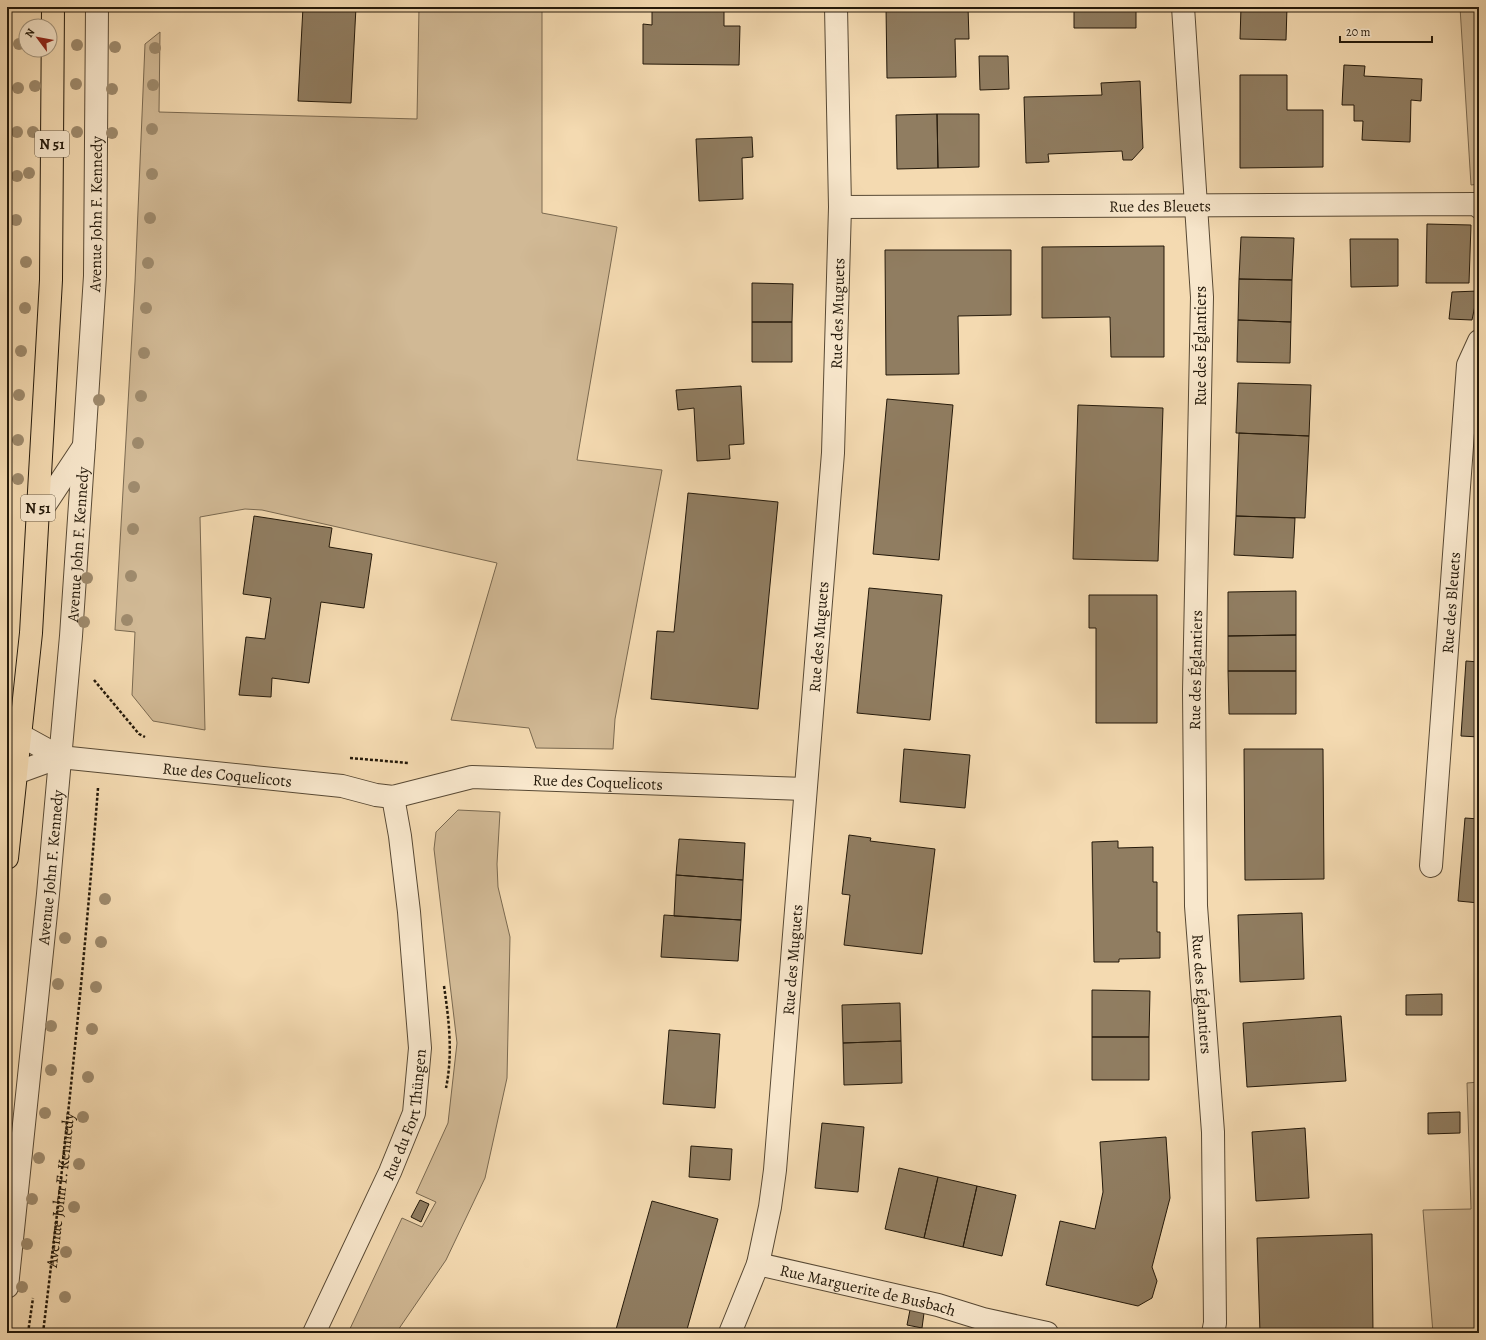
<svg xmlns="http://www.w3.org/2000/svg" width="1486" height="1340" font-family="Alegreya,serif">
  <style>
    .green { fill: #d1b995; stroke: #7a6950 }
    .building { fill: #907d61; stroke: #24190a }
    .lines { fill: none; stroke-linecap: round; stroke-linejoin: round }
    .minor-casing { stroke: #584934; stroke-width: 24 }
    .major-casing { stroke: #24190a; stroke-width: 24 }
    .path { stroke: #24190a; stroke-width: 2.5; stroke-dasharray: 3 2; stroke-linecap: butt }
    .minor { stroke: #f8e7cc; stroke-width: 22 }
    .major { stroke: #f4dab1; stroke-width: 22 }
    .tree { fill: #9e8a6c }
    .labels { text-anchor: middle; stroke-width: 3; stroke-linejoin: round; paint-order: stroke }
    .shield { fill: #f8e7cc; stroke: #645744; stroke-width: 1 }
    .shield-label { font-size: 15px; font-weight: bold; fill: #24190a }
    .street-label { font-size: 16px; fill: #24190a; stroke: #f8e7cc }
  </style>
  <rect width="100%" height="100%" fill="#f4dab1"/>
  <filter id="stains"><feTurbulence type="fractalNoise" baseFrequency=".005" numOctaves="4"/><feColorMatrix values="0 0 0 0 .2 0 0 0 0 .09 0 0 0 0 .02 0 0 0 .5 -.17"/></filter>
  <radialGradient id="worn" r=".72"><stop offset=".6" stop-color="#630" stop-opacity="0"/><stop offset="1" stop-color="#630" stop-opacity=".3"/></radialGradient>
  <!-- green -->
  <path class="green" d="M419 7H542V213L617 227 577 460 662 470 615 719 613 749 536 748 529 728 451 720 497 563 262 510 245 509 200 517 205 730 153 721 132 695 135 632 115 630 135 282 145 44 160 32 159 112 417 119Z
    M1460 7H1479V184L1471 185Z
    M458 810 500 812 497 864 498 887 510 937 507 1078 485 1178 446 1260 396 1333H348L402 1218 422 1227 436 1202 416 1193 448 1123 457 1043 434 849 436 832Z
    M1479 1082V1333H1433L1423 1210 1471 1209 1467 1083Z"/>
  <!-- building -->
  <path class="building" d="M303 7H356L351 103 298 101Z
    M652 7H724V26H740L739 65 643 64V24L652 25Z
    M886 7H968L969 39H955L956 77 887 78Z
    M1074 7H1136V28H1074Z
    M1241 7H1287L1286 40 1240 39Z
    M979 56H1008L1009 89 980 90Z
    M1344 65 1365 66 1364 76 1422 79 1421 101 1411 100 1410 142 1362 140 1363 121H1354V105H1342Z
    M1240 75H1287V110H1323V167L1240 168Z
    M1140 81 1143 148 1132 160H1123L1122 151 1048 154 1049 162 1026 163 1024 97 1102 95 1101 83Z
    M937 114 938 168 897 169 896 115Z
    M937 114H979V167L938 168Z
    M752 137 753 157 742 158 743 199 699 201 696 139Z
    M1427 224 1471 225 1469 283H1426Z
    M1241 237 1294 238 1292 280 1239 279Z
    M1350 239H1398V286L1351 287Z
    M1164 246V357H1111L1110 317 1042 318V247Z
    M885 250H1011V315L958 316 959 374 886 375Z
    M1239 279 1292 280 1291 322 1238 320Z
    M752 283 793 284 792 322H752Z
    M1478 291 1472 320 1449 319 1452 292Z
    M1238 320 1291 322 1290 363 1237 362Z
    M752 322H792V362H752Z
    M1238 383 1311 385 1309 436 1236 433Z
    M741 386 744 444 729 445 730 459 697 461 694 408 678 410 676 390Z
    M887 399 953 405 939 560 873 554Z
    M1078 405 1163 408 1158 561 1073 559Z
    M1239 433 1309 436 1305 518 1236 516Z
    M688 493 778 502 758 709 651 699 657 631 674 632Z
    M254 516 332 528 329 547 372 554 364 608 321 602 309 683 272 678 271 697 239 695 246 637 265 639 271 598 243 594Z
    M1236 516 1295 518 1293 558 1234 555Z
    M869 588 942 595 930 720 857 713Z
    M1296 591V635L1228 636V592Z
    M1089 595H1157V723H1096V628H1089Z
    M1296 635V671H1228V636Z
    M1466 661 1479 662V737L1461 736Z
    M1228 671H1296V714H1229Z
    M904 749 970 755 965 808 900 802Z
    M1244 749H1323L1324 879 1245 880Z
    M1465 818 1479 819V903L1458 901Z
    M849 835 871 838 870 841 935 849 922 954 844 945 850 895 842 894Z
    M679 839 745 843 743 880 676 875Z
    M1118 841V848L1153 847V882H1157V932H1160V958L1119 959V962H1094L1092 842Z
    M676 875 743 880 741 920 674 916Z
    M1302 913 1304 979 1240 982 1238 915Z
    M664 915 741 920 738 961 661 957Z
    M1092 990 1150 991 1149 1037H1092Z
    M1442 994V1015H1406V995Z
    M900 1003 901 1041 843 1043 842 1005Z
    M1341 1016 1346 1081 1247 1087 1243 1023Z
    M669 1030 720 1034 715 1108 663 1104Z
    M1092 1037H1149V1080H1092Z
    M901 1041 902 1083 844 1085 843 1043Z
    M1460 1112V1133L1428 1134V1113Z
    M822 1123 864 1127 858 1192 815 1188Z
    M1305 1128 1309 1198 1256 1201 1252 1132Z
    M1166 1137 1170 1198 1152 1267 1157 1281 1152 1298 1138 1306 1046 1285 1060 1221 1095 1229 1103 1192 1100 1142Z
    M691 1146 732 1149 730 1180 689 1177Z
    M899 1168 938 1177 924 1238 885 1229Z
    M938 1177 977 1186 963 1247 924 1238Z
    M977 1186 1016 1195 1002 1256 963 1247Z
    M420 1200 429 1204 421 1222 411 1217Z
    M652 1201 718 1219 686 1333H615Z
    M1372 1234 1373 1333H1260L1257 1238Z
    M910 1310 924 1313 922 1328 907 1325Z"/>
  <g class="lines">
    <!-- minor casing -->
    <g class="minor-casing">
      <g id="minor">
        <path id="s2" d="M1183 7 1202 297 1194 691 1196 906 1213 1132 1215 1323 1213 1333"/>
        <path id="s3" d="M840 207 1476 204 1479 207"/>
        <path d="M37 517 84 446"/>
        <path d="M7 734 20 735 60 757"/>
        <path id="s4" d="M7 773H16L60 757 342 786 376 795 393 797 472 777 805 789"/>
        <path id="s5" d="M1431 866 1468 365 1479 341"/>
        <path id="s6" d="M758 1264 938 1305 983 1319 1047 1333"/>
        <path id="s7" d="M7 1287 48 894 71 636 84 445 95 276 97 7"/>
        <path id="s8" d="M314 1333 390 1172 414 1113 420 1048 409 912 400 836 393 797"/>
        <path id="s9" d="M730 1333 758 1264 770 1207 775 1170 833 453 840 207 836 7"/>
      </g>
    </g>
    <!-- major casing -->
    <g class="major-casing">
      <path id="major" d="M7 858 31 633 51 280 53 7"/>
    </g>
    <!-- path -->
    <g class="path">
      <path d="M94 680 139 734 145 737"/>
      <path d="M350 758 409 763"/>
      <path d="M444 986C449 1020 453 1054 446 1088"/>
      <path d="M28 1333 33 1298"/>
      <path id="s1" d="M43 1333C65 1152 84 970 98 788"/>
    </g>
    <!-- minor -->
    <use href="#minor" class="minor"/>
    <!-- major -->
    <use href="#major" class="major"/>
  </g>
  <!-- trees -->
  <g class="tree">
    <circle cx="19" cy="44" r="6"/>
    <circle cx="77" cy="45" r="6"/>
    <circle cx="115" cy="47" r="6"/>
    <circle cx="155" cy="48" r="6"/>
    <circle cx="76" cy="84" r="6"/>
    <circle cx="153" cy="85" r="6"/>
    <circle cx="35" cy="86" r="6"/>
    <circle cx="18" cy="88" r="6"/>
    <circle cx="112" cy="89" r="6"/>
    <circle cx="152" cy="129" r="6"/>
    <circle cx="17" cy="132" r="6"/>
    <circle cx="33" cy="132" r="6"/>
    <circle cx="77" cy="132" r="6"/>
    <circle cx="112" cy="133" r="6"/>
    <circle cx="29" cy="173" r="6"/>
    <circle cx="152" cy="174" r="6"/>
    <circle cx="17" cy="176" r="6"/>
    <circle cx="150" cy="218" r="6"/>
    <circle cx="16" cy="220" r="6"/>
    <circle cx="26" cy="262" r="6"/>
    <circle cx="148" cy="263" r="6"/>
    <circle cx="25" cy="308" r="6"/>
    <circle cx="146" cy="308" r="6"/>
    <circle cx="21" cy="351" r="6"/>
    <circle cx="144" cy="353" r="6"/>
    <circle cx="19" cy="395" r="6"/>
    <circle cx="141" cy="396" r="6"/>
    <circle cx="99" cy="400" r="6"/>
    <circle cx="18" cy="440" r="6"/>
    <circle cx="138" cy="443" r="6"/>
    <circle cx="18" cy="479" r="6"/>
    <circle cx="134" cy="487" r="6"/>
    <circle cx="133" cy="529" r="6"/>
    <circle cx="131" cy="576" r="6"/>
    <circle cx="87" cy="578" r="6"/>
    <circle cx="127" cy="620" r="6"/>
    <circle cx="84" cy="622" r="6"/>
    <circle cx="105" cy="899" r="6"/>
    <circle cx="65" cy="938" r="6"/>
    <circle cx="101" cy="942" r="6"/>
    <circle cx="58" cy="984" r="6"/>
    <circle cx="96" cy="987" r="6"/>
    <circle cx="51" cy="1026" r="6"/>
    <circle cx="92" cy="1029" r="6"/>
    <circle cx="51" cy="1070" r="6"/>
    <circle cx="88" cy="1077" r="6"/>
    <circle cx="45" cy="1113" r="6"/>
    <circle cx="83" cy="1117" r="6"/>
    <circle cx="39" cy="1158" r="6"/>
    <circle cx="79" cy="1164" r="6"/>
    <circle cx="32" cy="1199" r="6"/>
    <circle cx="74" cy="1207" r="6"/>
    <circle cx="27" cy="1244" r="6"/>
    <circle cx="66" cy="1252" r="6"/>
    <circle cx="22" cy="1287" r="6"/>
    <circle cx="65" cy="1297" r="6"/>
  </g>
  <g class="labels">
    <!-- shield labels -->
    <g class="shield">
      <rect x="35" y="131" width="34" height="26" rx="3"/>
      <rect x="21" y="495" width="34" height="26" rx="3"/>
    </g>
    <g class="shield-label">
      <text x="52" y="149">N 51</text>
      <text x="38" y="513">N 51</text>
    </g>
    <!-- street labels -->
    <g class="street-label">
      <text dy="6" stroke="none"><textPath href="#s3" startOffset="320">Rue des Bleuets</textPath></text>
      <text dy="6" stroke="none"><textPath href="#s7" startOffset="1077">Avenue John F. Kennedy</textPath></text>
      <text dy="6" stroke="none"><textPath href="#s9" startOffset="1029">Rue des Muguets</textPath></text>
      <text transform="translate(1200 346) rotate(-90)" y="6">Rue des Églantiers</text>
      <text dy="6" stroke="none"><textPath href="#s7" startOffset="746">Avenue John F. Kennedy</textPath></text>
      <text dy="6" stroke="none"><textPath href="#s5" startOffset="264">Rue des Bleuets</textPath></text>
      <text dy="6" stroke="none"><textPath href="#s9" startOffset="705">Rue des Muguets</textPath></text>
      <text transform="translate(1195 670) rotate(-89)" y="6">Rue des Églantiers</text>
      <text dy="6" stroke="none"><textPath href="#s4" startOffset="224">Rue des Coquelicots</textPath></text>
      <text dy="6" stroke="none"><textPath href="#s4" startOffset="599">Rue des Coquelicots</textPath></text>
      <text dy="6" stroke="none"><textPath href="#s7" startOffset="422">Avenue John F. Kennedy</textPath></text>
      <text dy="6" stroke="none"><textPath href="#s9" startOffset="381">Rue des Muguets</textPath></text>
      <text dy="6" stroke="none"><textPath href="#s2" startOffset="988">Rue des Églantiers</textPath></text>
      <text dy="6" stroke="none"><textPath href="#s8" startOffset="238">Rue du Fort Thüngen</textPath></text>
      <text dy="6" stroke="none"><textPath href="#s1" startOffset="144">Avenue John F. Kennedy</textPath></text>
      <text dy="6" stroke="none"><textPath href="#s6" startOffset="113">Rue Marguerite de Busbach</textPath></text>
    </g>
  </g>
  <!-- margin -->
  <rect width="1486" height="1340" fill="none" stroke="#f4dab1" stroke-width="24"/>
  <rect x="8" y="8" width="1470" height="1324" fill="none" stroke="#24190a" stroke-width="2"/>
  <rect x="12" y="12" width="1462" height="1316" fill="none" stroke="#24190a"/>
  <!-- north arrow -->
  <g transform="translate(38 38) rotate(302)"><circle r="19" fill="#f8e7cc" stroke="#a3957e"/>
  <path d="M0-3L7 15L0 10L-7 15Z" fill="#8f2418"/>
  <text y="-6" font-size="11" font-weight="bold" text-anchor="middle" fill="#24190a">N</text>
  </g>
  <!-- scale -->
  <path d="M1340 36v6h92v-6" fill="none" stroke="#24190a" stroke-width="2"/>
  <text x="1346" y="36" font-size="12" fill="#24190a" stroke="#f8e7cc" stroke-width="3" paint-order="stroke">20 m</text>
  <rect width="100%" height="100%" filter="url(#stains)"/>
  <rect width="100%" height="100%" fill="url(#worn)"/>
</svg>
